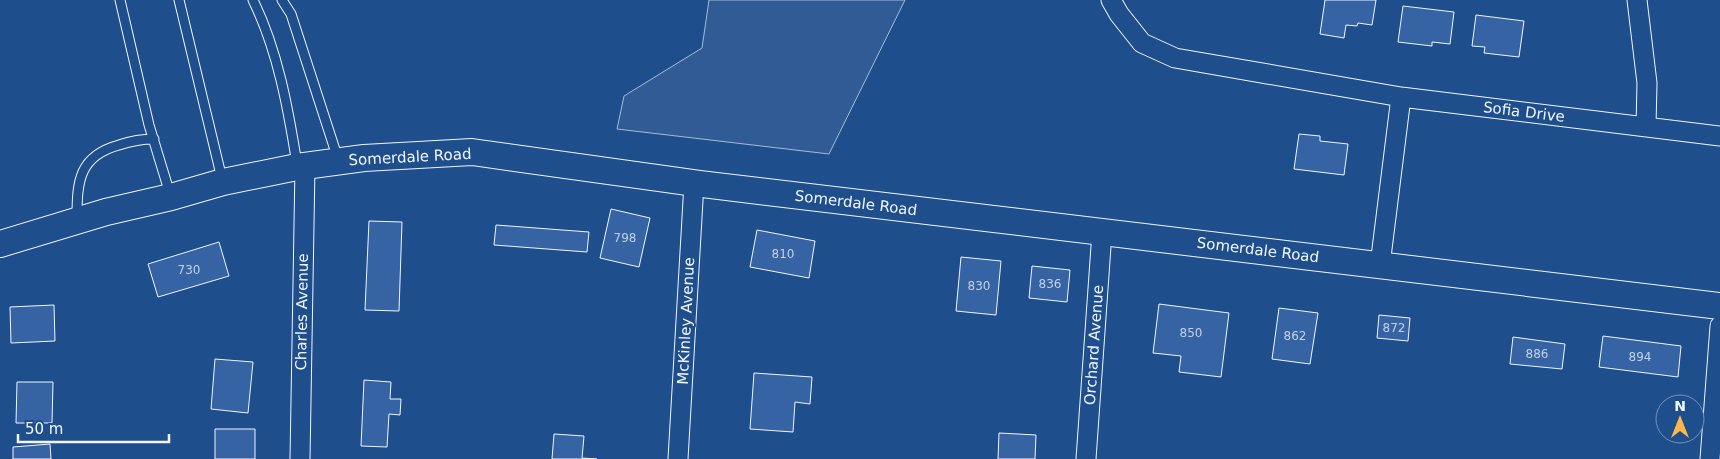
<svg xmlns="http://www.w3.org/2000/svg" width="1720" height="459" font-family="'DejaVu Sans',sans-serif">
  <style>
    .built { fill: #305b95; stroke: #a8bbd7 }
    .building { fill: #3563a3; stroke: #f2f6ff }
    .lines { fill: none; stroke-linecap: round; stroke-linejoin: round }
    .lane-casing { stroke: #f2f6ff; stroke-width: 11 }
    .street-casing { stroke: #f2f6ff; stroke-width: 21 }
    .secondary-casing { stroke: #f2f6ff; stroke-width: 28 }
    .lane { stroke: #1f4e8c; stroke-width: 9 }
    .street { stroke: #1f4e8c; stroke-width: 19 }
    .secondary { stroke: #1f4e8c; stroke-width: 26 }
    .labels { text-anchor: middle; stroke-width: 4; stroke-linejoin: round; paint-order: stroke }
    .number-label { font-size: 12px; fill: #c3d1e8 }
    .street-label { font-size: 15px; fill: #f2f6ff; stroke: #1f4e8c }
  </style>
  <rect width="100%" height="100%" fill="#1f4e8c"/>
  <!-- built -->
  <path class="built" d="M709 0H905L829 154 617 129 624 96 702 48Z"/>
  <!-- building -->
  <path class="building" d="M1325 0H1376L1372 25 1358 23 1357 26 1346 25 1344 38 1320 34Z
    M1403 6 1454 12 1450 44 1432 42V46L1398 42Z
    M1476 15 1524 21 1519 57 1484 53 1485 47 1472 46Z
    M1299 134 1320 136V141L1348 144 1344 175 1294 169Z
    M611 209 650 218 639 267 600 258Z
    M369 221 402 222 399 311 365 310Z
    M496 225 589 232 587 252 494 245Z
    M757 230 815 241 809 278 750 267Z
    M219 242 229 276 158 297 148 264Z
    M961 257 1001 261 996 315 956 311Z
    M1032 266 1070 270 1067 302 1029 298Z
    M1159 304 1229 313 1221 377 1179 372 1181 356 1153 353Z
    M54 305 55 341 11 343 10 307Z
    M1279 308 1318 313 1310 364 1272 359Z
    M1379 315 1410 318 1408 341 1377 338Z
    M1603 336 1681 346 1678 377 1599 367Z
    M1513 337 1565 344 1562 369 1510 364Z
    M215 359 253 362 248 413 211 409Z
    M754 373 812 377 810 404 795 402 793 432 750 429Z
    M364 380 391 382 390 399H401L400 415 389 414 387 447 361 446Z
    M17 382H53L52 423H16Z
    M215 429H255V459H215Z
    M999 433 1036 435 1035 459H998Z
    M554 434 584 436 582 458 597 459H552Z
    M50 444 51 459H13V447Z"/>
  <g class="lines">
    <!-- lane casing -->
    <g class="lane-casing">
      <path id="lane" d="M120 0 149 125 170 194
        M179 0 222 179
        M253 0C278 51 288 108 297 164
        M282 0 291 14 338 159
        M77 218C77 181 79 156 119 145 131 141 142 139 154 139"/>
    </g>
    <!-- street casing -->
    <g class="street-casing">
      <path id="street" d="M1111 0 1119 14 1142 43 1175 58 1401 97 1720 136
        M1637 0 1647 83 1646 126
        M1380 265 1401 97
        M300 459 305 166
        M678 459 694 183
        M1086 459 1102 232
        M1710 459 1720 326"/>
    </g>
    <!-- secondary casing -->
    <g class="secondary-casing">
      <path id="secondary" d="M0 244 106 212 171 197 223 182 297 167 364 158 472 152 701 184 1720 306"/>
    </g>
    <!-- lane -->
    <use href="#lane" class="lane"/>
    <!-- street -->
    <use href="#street" class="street"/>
    <!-- secondary -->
    <use href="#secondary" class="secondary"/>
  </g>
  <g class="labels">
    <!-- number labels -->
    <g class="number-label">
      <text x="625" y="242">798</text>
      <text x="783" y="258">810</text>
      <text x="189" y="274">730</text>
      <text x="1050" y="288">836</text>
      <text x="979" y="290">830</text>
      <text x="1394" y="332">872</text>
      <text x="1191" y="337">850</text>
      <text x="1295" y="340">862</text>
      <text x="1537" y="358">886</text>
      <text x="1640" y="361">894</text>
    </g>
    <!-- street labels -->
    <g class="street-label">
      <text transform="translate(1524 112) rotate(7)" y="5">Sofia Drive</text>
      <text transform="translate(410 157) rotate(-3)" y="5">Somerdale Road</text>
      <text transform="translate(856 203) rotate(7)" y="5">Somerdale Road</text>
      <text transform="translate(1258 250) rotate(7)" y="5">Somerdale Road</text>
      <text transform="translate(302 312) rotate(-89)" y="5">Charles Avenue</text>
      <text transform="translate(686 321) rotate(-87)" y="5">McKinley Avenue</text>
      <text transform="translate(1094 345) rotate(-86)" y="5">Orchard Avenue</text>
    </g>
  </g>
  <!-- north arrow -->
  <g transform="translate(1680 419)"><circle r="24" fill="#1f4e8c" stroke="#7391ba"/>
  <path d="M0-4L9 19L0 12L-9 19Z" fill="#ffb74d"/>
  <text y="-8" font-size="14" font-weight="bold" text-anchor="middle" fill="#f2f6ff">N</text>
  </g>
  <!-- scale -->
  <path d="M18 434v8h151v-8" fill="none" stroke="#f2f6ff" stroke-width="2.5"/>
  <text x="25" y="434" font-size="15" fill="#f2f6ff" stroke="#1f4e8c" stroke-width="4" paint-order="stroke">50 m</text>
</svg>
